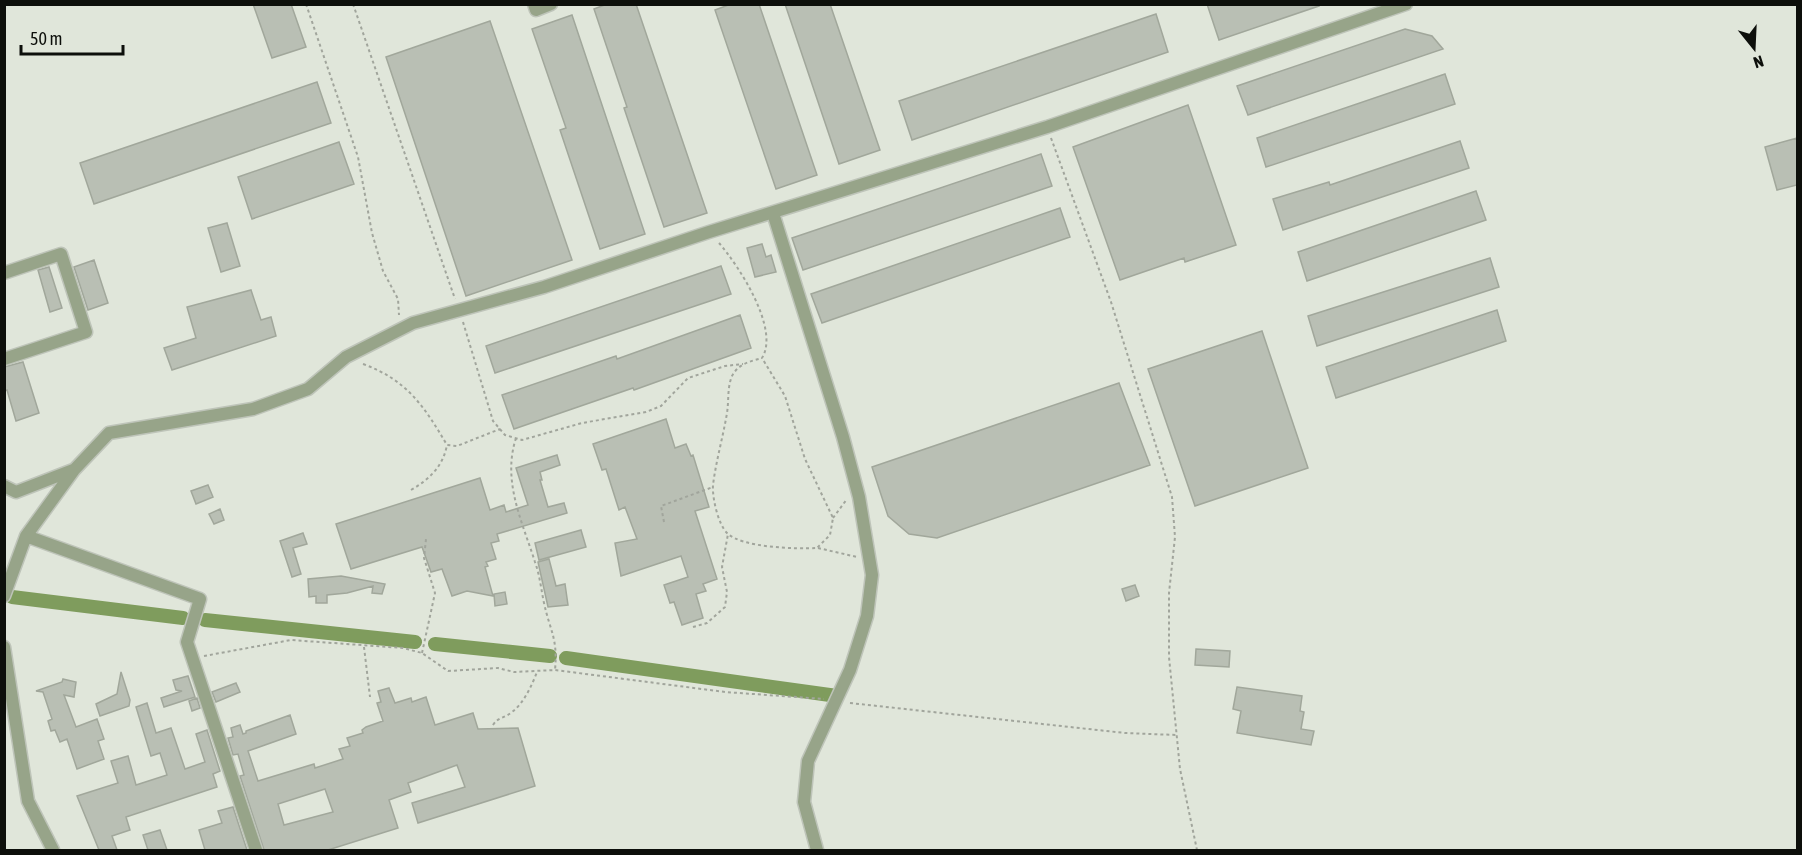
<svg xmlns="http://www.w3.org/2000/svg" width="1802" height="855" font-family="'Asap Condensed',sans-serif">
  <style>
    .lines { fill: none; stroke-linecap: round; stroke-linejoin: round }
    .canal { stroke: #7f9c5d; stroke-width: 14 }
    .building { fill: #b9bfb4; stroke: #a1a79b; stroke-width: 1.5; fill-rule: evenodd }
    .street-casing { stroke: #bec4b9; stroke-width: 15 }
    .path { stroke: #a1a59c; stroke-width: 2; stroke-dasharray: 3 3; stroke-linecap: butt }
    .street { stroke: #97a489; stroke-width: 12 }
  </style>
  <rect width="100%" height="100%" fill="#e0e6da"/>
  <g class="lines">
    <!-- canal -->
    <path class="canal" d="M12 597 183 618
      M205 620 415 642
      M435 644 550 656
      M566 658 837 696"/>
  </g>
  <!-- building -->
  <path class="building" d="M253 4H291L306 47 272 58Z
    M607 4H636L707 213 664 227 624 108 627 107 594 9Z
    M731 4H759L817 175 776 189 715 10Z
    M785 4H830L880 150 839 164Z
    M1207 4H1318L1319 6 1219 40Z
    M1156 14 1168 52 912 140 899 101Z
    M572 15 645 234 600 249 560 130 566 128 532 29Z
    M490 21 572 260 466 296 386 57Z
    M1405 29 1432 36 1443 49 1248 115 1237 86Z
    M1445 74 1455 104 1266 167 1257 138Z
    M317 82 331 123 94 204 80 163Z
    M1188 105 1236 245 1185 262 1184 258 1120 280 1073 147Z
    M1797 138V185L1777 190 1765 147Z
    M1460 141 1469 168 1283 230 1273 199 1329 182 1330 185Z
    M339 142 354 184 252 219 238 177Z
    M1041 154 1052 186 803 270 792 238Z
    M1476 191 1486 220 1307 281 1298 252Z
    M1060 208 1070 237 822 323 811 294Z
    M227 223 240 266 221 272 208 228Z
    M762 244 766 257 771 255 776 272 755 277 747 248Z
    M1490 258 1499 287 1317 346 1308 316Z
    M94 260 108 303 88 310 74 267Z
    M721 266 731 294 495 373 486 346Z
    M49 267 62 308 50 312 38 270Z
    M251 290 261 320 271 317 276 336 172 370 164 348 196 338 187 307Z
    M1497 310 1506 341 1336 398 1326 367Z
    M740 315 751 348 634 390 633 388 514 429 502 395 616 356 617 359Z
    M1262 331 1308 468 1195 506 1148 369Z
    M23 362 39 413 16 421 7 390 4 391V367Z
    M1119 383 1150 465 937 538 909 534 888 516 872 467Z
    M666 419 675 448 686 444 691 456 693 455 709 507 695 511 717 579 703 584 706 591 696 594 703 618 682 625 674 602 670 603 664 585 688 577 681 556 621 576 615 543 637 539 625 507 619 510 606 469 602 470 593 444Z
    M557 455 560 465 540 472 542 480H540L548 507 564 503 567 513 497 534 499 541 491 543 496 559 486 562 488 566 485 567 493 596 467 591 452 596 442 569 431 572 422 547 351 569 336 524 480 478 490 510 504 505 506 512 528 505 516 468Z
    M208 485 213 497 196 504 191 491Z
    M220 509 224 520 214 524 209 514Z
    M581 530 586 547 539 560 535 543Z
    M303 533 307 544 293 548 301 574 292 577 280 541Z
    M549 559 556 586 565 584 568 605 548 607 538 562Z
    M341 576 385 584 382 594 372 593 373 586 347 593 327 595V603H316V596L309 597 308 579Z
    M1135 585 1139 596 1126 601 1122 589Z
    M505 592 507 604 495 606 494 594Z
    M1196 649 1230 651 1229 667 1195 665Z
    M121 672 130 700 129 706 100 716 96 704 117 694Z
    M188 676 195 697 164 707 161 698 182 691 176 690 173 680Z
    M63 679 76 682 74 697 64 695 76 727 97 719 104 739 98 741 104 759 77 769 67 739 60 742 55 730 51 731 48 721 52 719 43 692 36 691 62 682Z
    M236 683 240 692 216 702 212 692Z
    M1237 687 1302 696 1300 711 1304 712 1301 729 1314 731 1311 745 1237 733 1241 711 1233 709Z
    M389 688 395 703 411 698 412 702 426 697 435 725 473 713 478 729 518 728 535 786 418 823 412 803 465 787 457 765 408 783 411 792 389 800 398 828 328 850H264L240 776 244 775 238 754 233 755 228 738 233 737 231 728 240 725 243 734 246 733V731L290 715 296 734 248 751 258 781 314 764 315 768 343 759 339 749 350 746 347 738 363 733 362 730 366 727 383 721 377 703 381 702 378 691ZM325 789 333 812 284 825 278 804Z
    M197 698 200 708 192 711 189 701Z
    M147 703 156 733 171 728 185 769 205 762 196 734 207 730 220 771 213 774 217 787 126 817 130 830 112 836 117 850H99L77 796 118 783 111 761 128 756 136 785 167 775 160 753 151 756 136 707Z
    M233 807 247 850H205L199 830 222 823 218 811Z
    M160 830 167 850H148L143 835Z"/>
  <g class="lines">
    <!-- street casing -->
    <g class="street-casing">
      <path id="street" d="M534 4 536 10 551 4
        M773 213 843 437 859 497 872 575 867 616 850 670 808 761 804 802 817 850
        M4 273 61 254 86 332 4 359
        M4 486 16 492 73 470
        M26 536 200 599 187 642 256 850
        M4 596 26 536 74 470 109 433 253 409 308 389 346 357 413 323 544 287 709 232 1047 127 1406 4
        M4 647 28 801 53 850"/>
    </g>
    <!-- path -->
    <path class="path" d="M306 4 358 157 372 233 383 271 398 299 399 315
      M353 4 455 299
      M1051 138 1111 302 1172 497 1175 537 1169 593V657L1180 769 1197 850
      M719 243C739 266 780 329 762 358L785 396 805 459 833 518 830 535 817 548C796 549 742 548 727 533 718 524 712 497 713 485 716 461 723 437 727 413 729 401 727 388 732 376 738 364 751 361 762 358
      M463 322 493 421 505 435 522 440 582 423 646 412 661 406 688 378 725 366 743 364
      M363 364C407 380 424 406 447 445L457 446 500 429
      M516 438C502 481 522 521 535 562 540 576 541 589 544 603 550 631 558 638 555 670
      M411 490C430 479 443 466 447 445
      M833 518 847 499
      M664 522 661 506 713 487
      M818 548 857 557
      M693 627 707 623 725 607 727 592 722 567 728 534
      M364 647 370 697
      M422 653 435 593 424 558 426 539
      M204 656 291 640 403 648 422 653 448 671 498 668 514 672 555 670 725 692 824 699
      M850 703 1125 733 1176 735
      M493 725C498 717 505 718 512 712 524 703 532 685 537 672"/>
    <!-- street -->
    <use href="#street" class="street"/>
  </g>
  <!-- border -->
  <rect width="1802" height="855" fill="none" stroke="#0d0f0b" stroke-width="12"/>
  <!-- north arrow -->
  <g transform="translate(1754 48) rotate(162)" stroke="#e0e6da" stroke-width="4.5" paint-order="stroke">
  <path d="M0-4.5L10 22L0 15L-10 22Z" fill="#0d0f0b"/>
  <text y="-9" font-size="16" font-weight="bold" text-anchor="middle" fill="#0d0f0b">N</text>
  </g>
  <!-- scale -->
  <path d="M21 45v9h102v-9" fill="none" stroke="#0d0f0b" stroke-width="3"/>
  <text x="30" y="45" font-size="18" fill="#0d0f0b" stroke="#e0e6da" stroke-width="4.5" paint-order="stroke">50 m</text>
</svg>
